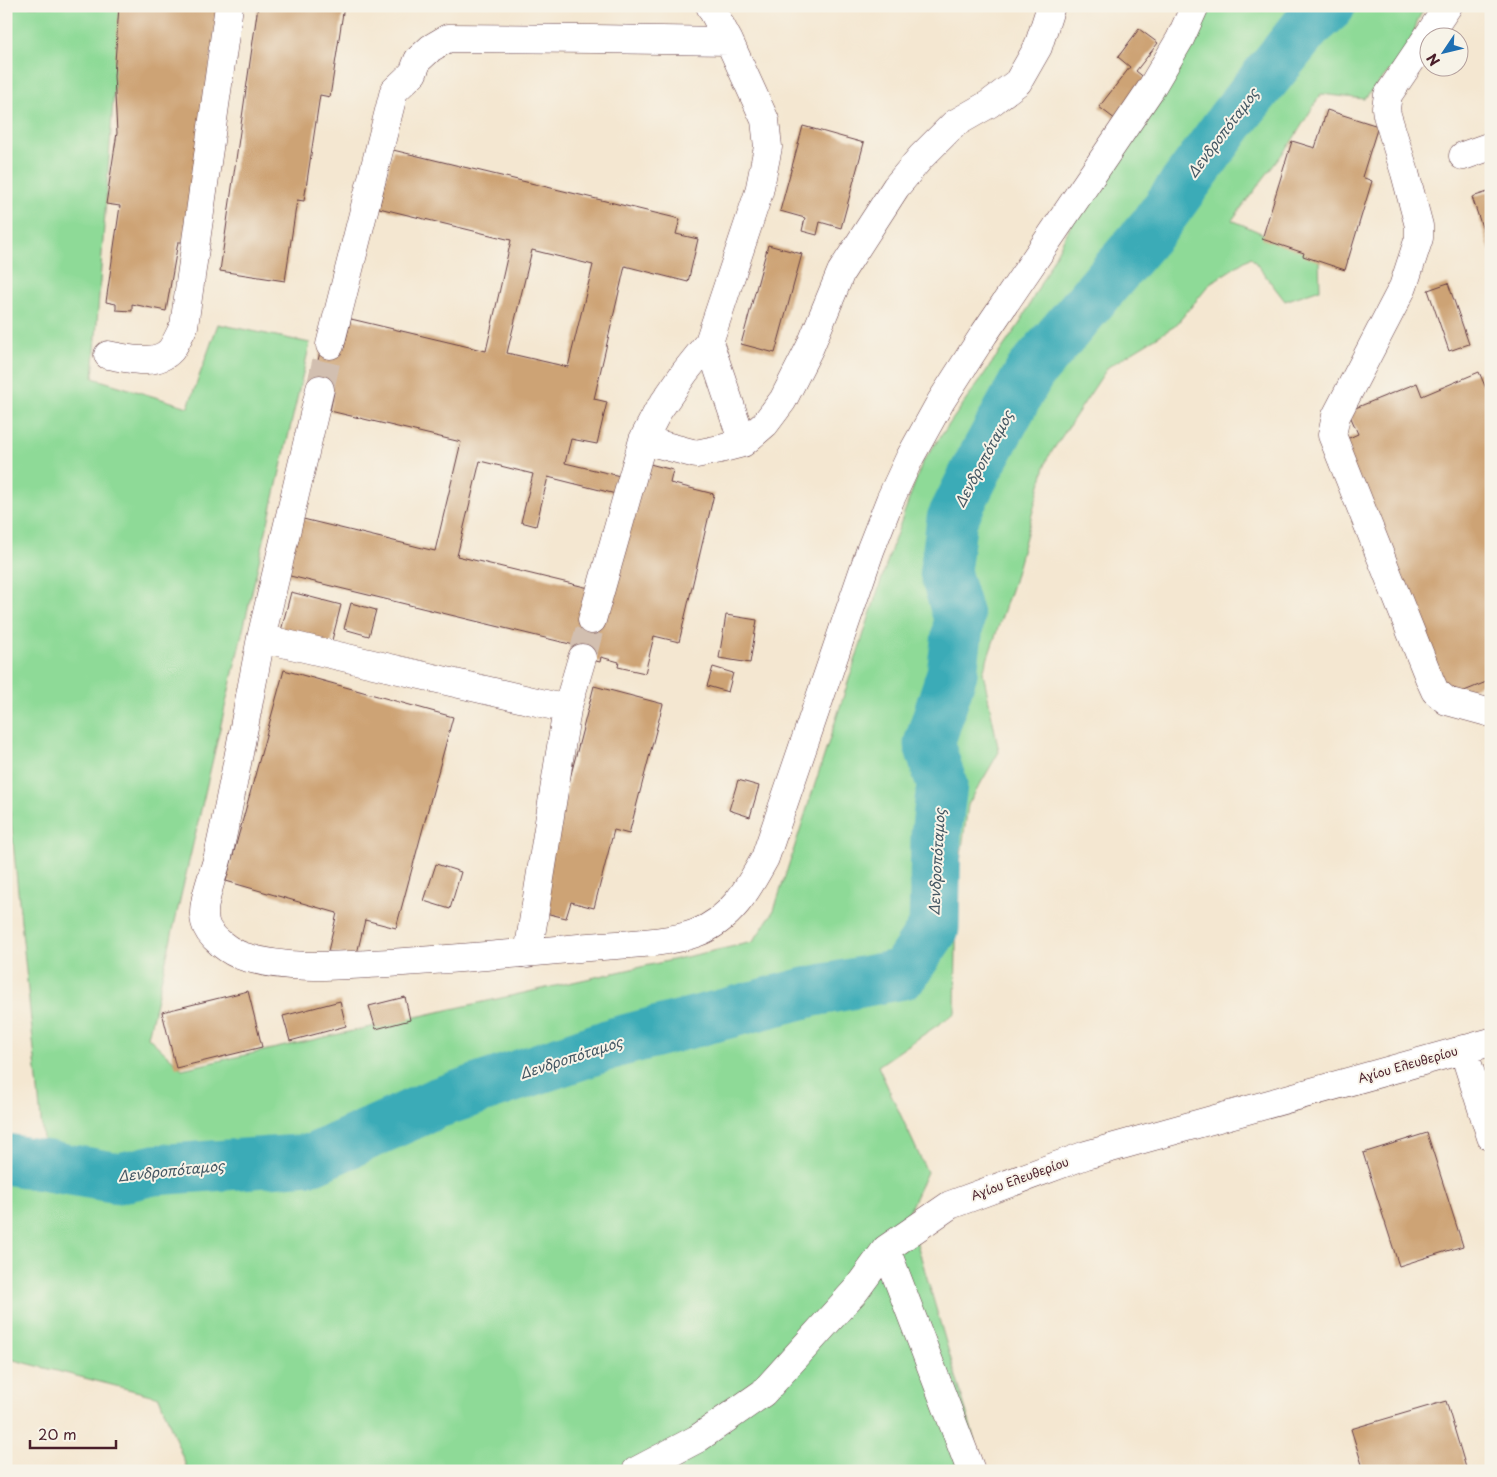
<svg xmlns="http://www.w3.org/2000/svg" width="1497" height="1477" font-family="'Playpen Sans',sans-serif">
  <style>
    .green { fill: #8eda97; stroke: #6c7c61 }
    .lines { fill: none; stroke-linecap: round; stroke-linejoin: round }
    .river { stroke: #3babb7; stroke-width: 51 }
    .building { fill: #cda374; fill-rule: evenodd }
    .minor-tunnel { stroke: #d2bfb0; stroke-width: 28; stroke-dasharray: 28 14; stroke-linecap: butt }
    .minor-casing { stroke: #643d44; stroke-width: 29 }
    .minor { stroke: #fff; stroke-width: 28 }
    .labels { text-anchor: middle; stroke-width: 4; stroke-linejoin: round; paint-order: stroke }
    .street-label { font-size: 12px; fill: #4a1f2b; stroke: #f7f3e8 }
    .water-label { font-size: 14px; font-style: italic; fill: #445763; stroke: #f7f3e8 }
  </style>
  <rect width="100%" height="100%" fill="#f7f3e8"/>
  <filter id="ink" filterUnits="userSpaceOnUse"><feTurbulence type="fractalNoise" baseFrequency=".02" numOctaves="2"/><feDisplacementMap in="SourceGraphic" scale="10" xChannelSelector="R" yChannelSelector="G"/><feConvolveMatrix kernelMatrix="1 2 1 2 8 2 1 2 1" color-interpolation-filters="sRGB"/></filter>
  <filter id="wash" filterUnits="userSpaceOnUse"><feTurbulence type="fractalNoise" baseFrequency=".0096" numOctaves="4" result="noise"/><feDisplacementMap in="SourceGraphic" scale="20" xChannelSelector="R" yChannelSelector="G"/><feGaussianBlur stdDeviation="1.12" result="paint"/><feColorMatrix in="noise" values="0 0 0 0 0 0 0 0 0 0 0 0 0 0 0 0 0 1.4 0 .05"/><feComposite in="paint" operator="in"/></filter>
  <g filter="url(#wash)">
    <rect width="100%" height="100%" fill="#f4e7d1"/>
    <!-- green -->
    <path class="green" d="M6 6H120L93 378 188 407 218 324 310 343 148 1037 182 1069 753 942 774 910 893 544 922 463 1020 323 1093 183 1208 6H1425L1417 22 1409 49 1364 99 1321 94 1292 141 1232 220 1319 259 1320 289 1285 301 1251 257 1212 282 1175 326 1108 367 1047 459 1014 581 983 672 999 752 968 805 957 884 955 1013 878 1066 927 1172 908 1213 979 1455 938 1471H188L159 1397 6 1358V1141L43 1140 6 772Z"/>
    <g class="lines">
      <!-- river -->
      <path class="river" d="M6 1159 119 1178 154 1170 313 1159 437 1103 617 1042 809 992 903 974 934 928 936 835 942 785 929 744 952 673 959 619 945 572 952 519 979 465 1030 372 1155 225 1233 118 1307 26 1330 6"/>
    </g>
    <g id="blocks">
      <!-- building -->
      <path class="building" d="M119 6H219L184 242H178L166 311 132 304V311L116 310V304L106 302 120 206 106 204 117 133 114 76Z
        M258 6H344L330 97 320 95 304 201 297 200 285 281 220 271Z
        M1139 29 1158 43 1136 71 1151 83 1120 123 1099 107 1130 67 1118 57Z
        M1327 110 1378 126 1362 177 1372 181 1345 270 1303 256 1304 253 1262 239 1292 141 1315 148Z
        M803 126 864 143 841 228 820 222 817 235 802 231 805 218 780 211Z
        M393 150 680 219 676 234 698 239 688 282 625 266 594 399 607 402 597 444 571 439 565 463 620 476 616 494 548 477 536 526 521 522 533 474 480 461 457 556 589 588 642 462 673 470 670 483 714 494 679 642 654 636 645 673 618 667 619 662 601 657 600 662 571 655 574 645 286 575 299 518 435 551 461 442 330 411 334 392 312 387 322 343 344 348 351 319 486 351 511 240 379 208ZM532 250 593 265 568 367 507 353Z
        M1491 191V251H1490L1472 197Z
        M768 245 802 254 775 353 741 344Z
        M1448 283 1469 344 1449 351 1428 290Z
        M1479 372 1491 400V680L1445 699 1338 443 1358 434 1348 411 1417 383 1422 396Z
        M291 592 341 605 331 644 281 631Z
        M351 603 376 610 369 636 344 629Z
        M726 615 757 620 750 663 719 658Z
        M713 667 733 673 728 692 707 686Z
        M284 670 453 717 396 928 365 920 356 958 328 951 337 913 226 881Z
        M594 686 663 704 629 834 614 830 594 908 571 902 566 918 541 912 537 905Z
        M738 780 759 786 750 817 729 810Z
        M436 864 461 872 450 909 424 901Z
        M248 991 262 1047 176 1068 162 1012Z
        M405 997 410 1020 376 1029 369 1006Z
        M340 1001 346 1026 290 1041 283 1016Z
        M1427 1133 1463 1246 1399 1266 1363 1153Z
        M1446 1401 1467 1471H1364L1351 1429Z"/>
    </g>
  </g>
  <g filter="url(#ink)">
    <use href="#blocks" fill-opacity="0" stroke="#643d44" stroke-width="1"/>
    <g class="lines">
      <!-- minor-tunnel -->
      <path class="minor-tunnel" d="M320 389 330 345
        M582 658 592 620"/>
      <!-- minor casing -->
      <g class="minor-casing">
        <path id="minor" d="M1448 6 1388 95 1386 108 1387 115 1405 173 1419 226V238L1403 287 1336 416 1332 435 1430 680 1435 691 1447 701 1491 713
          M1463 156 1491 146
          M330 345 394 91 413 73 418 60 431 48 448 38 593 39 729 41
          M108 355C127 358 156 367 171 350 176 343 180 333 184 326L229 6
          M320 389 261 638 567 709
          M643 440 696 454 720 449 743 443 709 342
          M743 443 765 424 783 400 810 347 841 272 896 187 921 157 954 124 989 104 1018 82 1038 47 1051 6
          M592 620 643 440 658 411 685 372 709 342 759 192 768 147 765 120 729 41 710 6
          M261 638C247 710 234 784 218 856 214 874 200 905 205 922 208 937 231 953 245 957 292 971 341 965 389 963 453 959 516 954 579 948 614 944 664 945 696 933 731 920 748 889 765 858L870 551 890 500 910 457 941 401 984 334 1150 90 1180 39 1195 6
          M528 954 567 709 582 658
          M1463 1049 1491 1137
          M886 1249 970 1468 969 1471
          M636 1471 697 1439 763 1393 856 1290 886 1249 950 1205 1086 1155 1491 1042"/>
      </g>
      <!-- minor -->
      <use href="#minor" class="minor"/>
    </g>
  </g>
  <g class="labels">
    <!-- street labels -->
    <g class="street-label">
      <text transform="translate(1408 1065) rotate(-16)" y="4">Αγίου Ελευθερίου</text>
      <text transform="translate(1020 1179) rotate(-20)" y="4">Αγίου Ελευθερίου</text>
    </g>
    <!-- water labels -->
    <g class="water-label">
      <text transform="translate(1223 133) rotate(-53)" y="5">Δενδροπόταμος</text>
      <text transform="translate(984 459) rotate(-62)" y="5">Δενδροπόταμος</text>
      <text transform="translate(937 862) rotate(-87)" y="5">Δενδροπόταμος</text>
      <text transform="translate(571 1058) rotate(-18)" y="5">Δενδροπόταμος</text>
      <text transform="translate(171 1171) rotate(-6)" y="5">Δενδροπόταμος</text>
    </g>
  </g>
  <!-- margin -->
  <rect width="1497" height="1477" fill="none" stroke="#f7f3e8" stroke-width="25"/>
  <!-- north arrow -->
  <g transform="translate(1444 52) rotate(235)"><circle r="24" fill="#f7f3e8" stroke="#b29e9c"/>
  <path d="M0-4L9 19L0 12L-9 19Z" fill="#1f6fb2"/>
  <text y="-8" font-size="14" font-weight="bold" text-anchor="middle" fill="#4a1f2b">N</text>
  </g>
  <!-- scale -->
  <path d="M30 1440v8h86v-8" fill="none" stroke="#4a1f2b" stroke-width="2.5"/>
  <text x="38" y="1440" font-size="15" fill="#4a1f2b" stroke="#f7f3e8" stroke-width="4" paint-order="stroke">20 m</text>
</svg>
